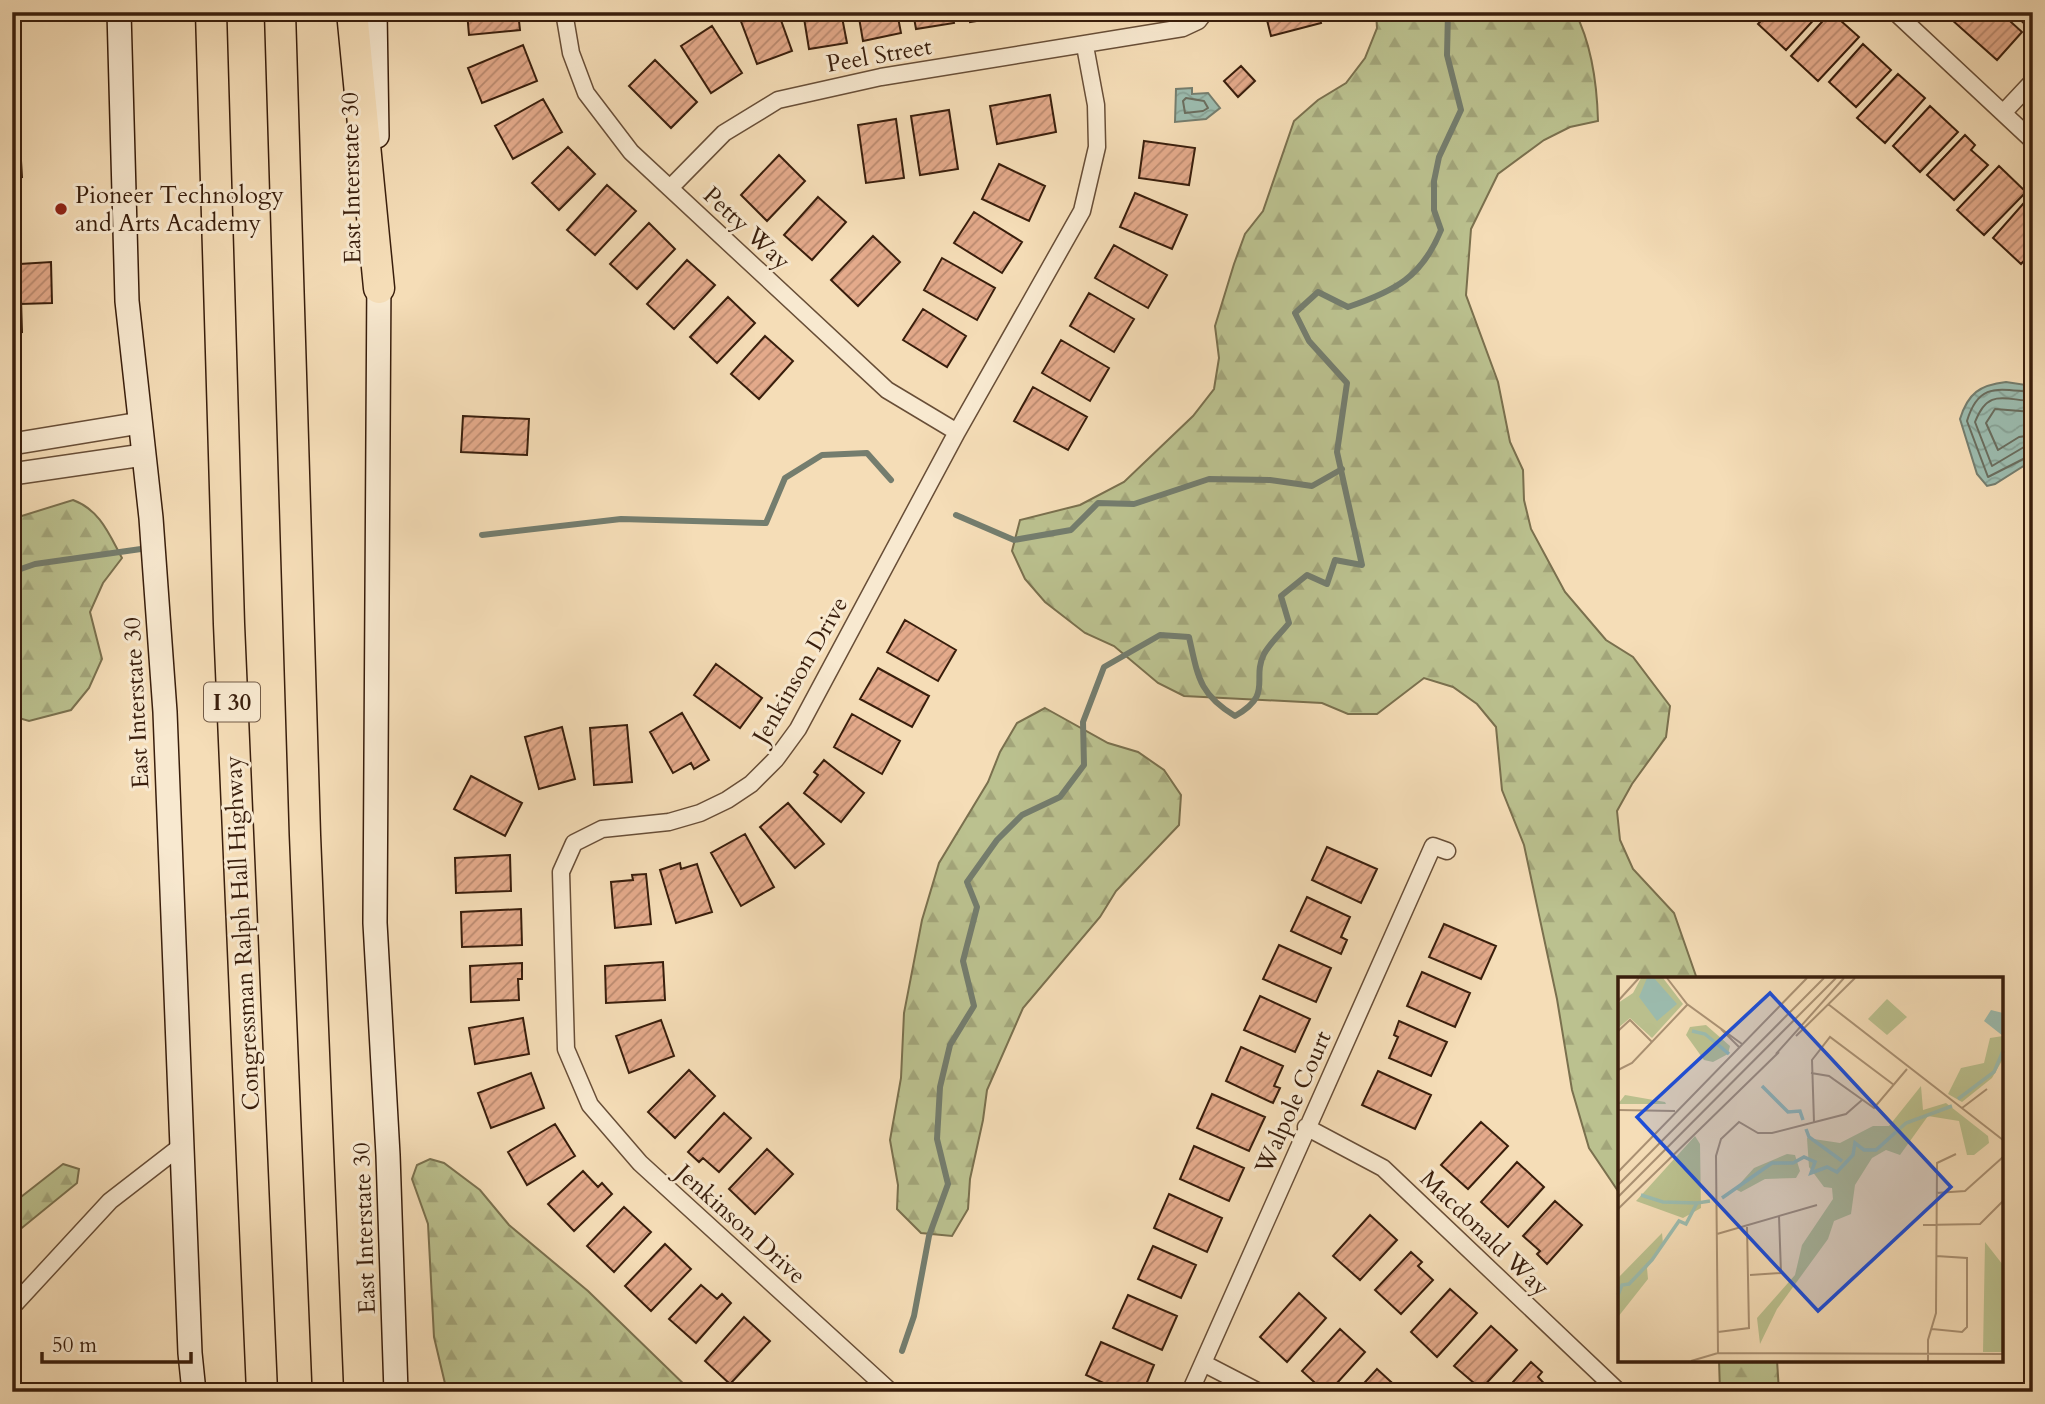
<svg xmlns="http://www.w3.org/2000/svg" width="2045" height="1404" font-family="Cardo,serif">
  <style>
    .forest { fill: url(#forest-firs); stroke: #7a704e; stroke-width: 2 }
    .water { fill: url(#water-waves); stroke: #747d6e; stroke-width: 2 }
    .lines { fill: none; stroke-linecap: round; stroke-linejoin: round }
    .shore { stroke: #6a6d5e; stroke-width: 2 }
    .stream { stroke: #747d6e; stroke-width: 6 }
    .building { fill: url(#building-hatch); stroke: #391e0c; stroke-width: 2 }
    .minor-casing { stroke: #684e37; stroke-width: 19 }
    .tertiary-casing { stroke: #684e37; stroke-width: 24 }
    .secondary-casing { stroke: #391e0c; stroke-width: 26 }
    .motorway-casing { stroke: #391e0c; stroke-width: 33 }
    .minor { stroke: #f8e9d0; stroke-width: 16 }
    .tertiary { stroke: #f8e9d0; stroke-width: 21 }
    .secondary { stroke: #f8e9d0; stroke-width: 23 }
    .motorway { stroke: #f5ddb7; stroke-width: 30 }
    .poi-dot { fill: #8f2418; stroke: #f8e9d0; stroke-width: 2.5 }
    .labels { text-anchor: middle; stroke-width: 6; stroke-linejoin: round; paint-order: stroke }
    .shield { fill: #f8e9d0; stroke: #725b47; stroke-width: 2 }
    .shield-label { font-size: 23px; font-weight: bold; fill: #391e0c }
    .street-label { font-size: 24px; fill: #391e0c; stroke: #f8e9d0 }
    .poi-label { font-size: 24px; fill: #391e0c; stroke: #f8e9d0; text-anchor: start }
    .inset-river { fill: none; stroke: #9cbcaf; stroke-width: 3.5 }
    .inset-road { fill: none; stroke: #aa9173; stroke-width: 2 }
    .view { fill: #1d4ed8; fill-opacity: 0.15; stroke: #1d4ed8; stroke-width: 3.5 }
    .inset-edge { fill: none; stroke: #391e0c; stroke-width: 3.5 }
  </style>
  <defs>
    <pattern id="forest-firs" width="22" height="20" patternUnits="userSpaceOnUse" patternTransform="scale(1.75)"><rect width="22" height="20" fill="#bbc18f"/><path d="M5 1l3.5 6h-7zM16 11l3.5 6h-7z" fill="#a2a57a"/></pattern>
    <pattern id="water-waves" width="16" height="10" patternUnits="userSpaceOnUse" patternTransform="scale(1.75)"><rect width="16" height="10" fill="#9cbcaf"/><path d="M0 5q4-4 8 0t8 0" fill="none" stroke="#87a195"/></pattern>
    <pattern id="building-hatch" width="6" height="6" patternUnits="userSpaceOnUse" patternTransform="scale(1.75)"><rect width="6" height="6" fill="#e4aa8b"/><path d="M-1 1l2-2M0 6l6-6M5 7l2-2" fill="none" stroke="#ba8a70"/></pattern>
  </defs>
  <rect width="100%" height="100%" fill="#f5ddb7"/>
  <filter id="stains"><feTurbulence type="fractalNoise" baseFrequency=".00286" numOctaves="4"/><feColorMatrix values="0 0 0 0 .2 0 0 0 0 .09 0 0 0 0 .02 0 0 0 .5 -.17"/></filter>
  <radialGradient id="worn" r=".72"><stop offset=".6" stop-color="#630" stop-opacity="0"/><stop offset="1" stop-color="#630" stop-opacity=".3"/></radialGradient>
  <!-- forest -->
  <path class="forest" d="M1376 12H1575C1592 45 1597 84 1598 121L1570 127 1544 140 1498 174 1471 229 1466 295 1498 382 1510 442 1523 470 1524 500 1531 529 1565 592 1606 640 1633 657 1670 706 1666 737 1632 784 1617 811 1620 840 1633 869 1674 913 1697 979H1620V1194L1589 1148 1572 1090 1557 999 1524 845 1502 790 1496 727 1477 704 1453 687 1424 678 1377 714H1348L1322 703 1184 696 1158 683 1114 646 1085 633 1045 602 1025 579 1012 551 1020 520 1080 505 1124 482 1193 416 1214 389 1219 358 1215 326 1234 264 1245 234 1263 211 1294 121 1318 100 1346 83 1365 58 1377 28Z
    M73 500C100 510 109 534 122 558L103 583 90 612 102 659 89 688 71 710 29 721 12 716V519Z
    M1045 708 1108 743 1138 752 1164 770 1181 795 1179 825 1116 891 1100 917 1023 1008 987 1090 983 1120 970 1179 968 1209 952 1236 921 1233 897 1209 898 1185 890 1140 901 1078 904 1013 922 920 939 863 988 782 1000 752 1017 723Z
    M430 1159 444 1163 480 1190 509 1225 588 1291 692 1392H447L434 1337 428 1224 412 1179 417 1165Z
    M63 1164 79 1169 77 1183 12 1236V1204Z
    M1719 1360H1777L1779 1392H1720Z"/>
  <!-- water -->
  <path class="water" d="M1192 88V94L1208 93 1220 108 1206 119 1175 122 1176 89Z
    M2006 382 2033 386V460L1995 484 1987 486 1977 474 1960 419C1968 393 1980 385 2006 382Z"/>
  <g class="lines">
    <!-- shore -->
    <path class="shore" d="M1186 98 1204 101 1208 108 1203 111 1185 113 1183 101Z
      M2033 392C2000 390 1979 381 1967 421L1988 477 2033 454
      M2033 401C2004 400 1988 388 1975 422L1992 466 2024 447 2033 446
      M2033 412 1995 409 1986 423 1998 450 2019 437 2033 435"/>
    <!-- stream -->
    <path class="stream" d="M956 515 1014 540 1071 530 1098 503 1134 504 1209 479 1270 480 1312 486 1342 469
      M482 535 621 519 766 523 785 478 822 455 867 453 891 480
      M12 572 35 564 141 549
      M902 1351 914 1316 929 1236 948 1184 937 1139 940 1087 950 1045 974 1006 963 961 977 907 967 882 997 840 1022 815 1060 797 1084 765 1083 722 1104 667 1160 635 1189 637C1198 677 1199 694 1235 716 1274 694 1251 680 1264 654 1270 643 1282 632 1289 623L1281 596 1307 575 1327 584 1335 560 1362 565 1337 452 1347 383 1309 341 1295 313 1318 292 1348 307C1395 291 1422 277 1441 230L1434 210V181L1439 157 1461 110 1447 55 1448 12"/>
  </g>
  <!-- building -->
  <path class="building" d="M12 12 22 177 12 178Z
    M467 12H518L520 30 469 35Z
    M750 12H778L792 51 757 64 739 16Z
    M803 12H841L847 43 809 49Z
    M858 12H897L901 33 863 41Z
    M913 12H952L954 23 916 29Z
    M968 12H1006L1007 16 970 22Z
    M1265 12H1318L1321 23 1271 36Z
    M1769 12H1821L1786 50 1758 24Z
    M1831 12 1859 37 1818 81 1791 56Z
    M1959 12H2000L2022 32 1997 60 1952 20Z
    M2012 12H2033V22L2028 27Z
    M712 26 742 73 711 93 681 46Z
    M1863 44 1891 70 1856 107 1829 82Z
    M523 45 537 81 482 103 468 68Z
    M655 60 697 102 671 128 629 86Z
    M1241 66 1255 81 1238 97 1224 81Z
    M1898 74 1925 98 1885 143 1857 118Z
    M1050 95 1056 132 997 144 990 106Z
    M543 99 562 132 513 159 495 126Z
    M1930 106 1958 132 1920 172 1893 146Z
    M949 110 958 169 920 175 911 116Z
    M896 119 904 178 866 183 858 125Z
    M1965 135 1975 145 1971 150 1988 165 1954 200 1927 175Z
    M1144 141 1195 148 1189 185 1139 178Z
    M568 147 595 174 559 210 532 183Z
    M779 155 805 181 767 221 741 195Z
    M999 164 1045 186 1029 221 982 199Z
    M1999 166 2026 192 1984 235 1957 210Z
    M607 185 636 211 595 255 567 230Z
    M1135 193 1187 215 1172 249 1120 227Z
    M2030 196 2033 199V251L2021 264 1993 238Z
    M818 197 846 222 812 260 784 235Z
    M974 212 1022 242 1002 273 954 243Z
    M649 223 675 249 637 289 610 264Z
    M12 236H19L22 332 12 333Z
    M873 236 900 262 858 306 831 280Z
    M1114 245 1167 275 1148 308 1095 278Z
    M942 258 995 288 977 320 924 290Z
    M687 260 715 285 674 329 647 304Z
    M51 262 52 303 21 304 20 264Z
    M1089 293 1134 319 1114 352 1070 326Z
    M728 297 755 323 717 363 690 337Z
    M923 309 966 336 947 367 903 340Z
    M765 336 793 361 759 399 731 374Z
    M1061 340 1109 368 1090 401 1042 373Z
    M1033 387 1087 417 1068 450 1014 421Z
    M463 416 529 419 527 455 461 452Z
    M905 620 956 650 938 681 887 652Z
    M716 664 762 698 740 728 694 695Z
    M878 668 929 696 912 727 860 699Z
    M682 713 709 760 694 769 691 763 673 773 650 732Z
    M852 714 900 741 882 774 834 747Z
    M627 725 632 782 594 785 590 728Z
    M562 727 575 779 539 789 525 737Z
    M824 760 864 793 841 822 804 793 818 775 814 772Z
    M471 776 522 803 505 836 454 809Z
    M788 803 824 844 795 868 760 827Z
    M745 834 774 887 741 906 711 853Z
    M1327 847 1377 869 1361 903 1312 880Z
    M510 855 511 891 456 893 455 858Z
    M680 863 681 869 697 864 712 912 676 923 660 870Z
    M646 874 651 924 615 928 611 882 633 880 632 875Z
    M1307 897 1350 917 1341 937 1347 940 1341 954 1291 931Z
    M521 909 522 945 462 947 461 912Z
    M1444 924 1496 946 1481 979 1429 957Z
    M1279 945 1331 968 1316 1002 1263 979Z
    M663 962 665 1000 606 1003 605 966Z
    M522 963V979H518L519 1000 471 1002 470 966Z
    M1422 972 1470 993 1455 1027 1407 1006Z
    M1260 996 1310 1019 1295 1052 1244 1030Z
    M523 1018 529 1054 475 1064 469 1028Z
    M661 1020 674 1056 629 1073 616 1036Z
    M1399 1021 1447 1042 1431 1076 1389 1058 1398 1037 1394 1035Z
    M1241 1047 1283 1066 1274 1086 1280 1088 1273 1103 1226 1081Z
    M689 1070 715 1096 675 1138 648 1112Z
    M1378 1071 1431 1095 1415 1129 1362 1105Z
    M531 1073 544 1108 491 1128 478 1093Z
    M1212 1094 1265 1117 1249 1151 1197 1128Z
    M724 1113 751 1138 719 1172 703 1158 699 1162 688 1152Z
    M1481 1122 1508 1146 1468 1189 1441 1165Z
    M555 1124 575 1156 527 1185 508 1152Z
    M1194 1146 1244 1168 1229 1201 1180 1179Z
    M767 1149 793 1174 755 1214 729 1189Z
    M1517 1162 1544 1187 1508 1227 1481 1202Z
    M583 1171 598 1187 602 1183 612 1194 574 1231 548 1204Z
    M1169 1194 1222 1218 1207 1252 1154 1228Z
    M1555 1201 1582 1225 1547 1264 1537 1254 1540 1251 1523 1236Z
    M624 1207 651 1232 614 1272 587 1246Z
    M1370 1215 1397 1240 1360 1280 1333 1256Z
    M665 1244 691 1269 651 1311 625 1286Z
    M1153 1246 1196 1265 1181 1298 1138 1279Z
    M1411 1252 1422 1262 1418 1266 1433 1280 1401 1314 1375 1290Z
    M701 1285 717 1299 722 1294 731 1303 696 1343 669 1319Z
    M1450 1289 1477 1313 1437 1357 1411 1332Z
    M1299 1293 1326 1318 1287 1362 1260 1337Z
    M1128 1295 1177 1316 1162 1350 1113 1328Z
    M744 1317 770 1341 730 1384 705 1361Z
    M1491 1326 1517 1350 1481 1389 1454 1366Z
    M1340 1329 1365 1352 1329 1392H1325L1302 1371Z
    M1101 1342 1154 1365 1143 1392H1123L1086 1375Z
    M1531 1362 1542 1372 1538 1377 1552 1392H1504Z
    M1377 1369 1402 1392H1356Z"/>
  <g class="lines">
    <!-- minor casing -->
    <g class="minor-casing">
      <path id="minor" d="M564 12 571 53 586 93 631 152 887 390 957 432
        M1895 12 2033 141
        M2003 113 2033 81
        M670 188 724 133 778 100 881 77 1183 28 1198 21 1205 12
        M1306 1127 1383 1168 1619 1392
        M12 1307 110 1201 181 1146
        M1203 1363 1259 1392
        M891 1392 640 1163 590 1105 566 1049 561 872 574 843 602 829 669 822 700 813 727 800 751 784 776 759 798 729 957 432 1082 211 1097 147 1096 105 1085 46
        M1190 1392 1433 846 1447 851"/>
    </g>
    <!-- tertiary casing -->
    <g class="tertiary-casing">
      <path id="tertiary" d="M12 444 140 423
        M12 474 143 455"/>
    </g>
    <!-- secondary casing -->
    <g class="secondary-casing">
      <path id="secondary" d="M119 12 127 301 151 518 165 712 190 1353 194 1392
        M375 12 377 136
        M379 272 375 923 388 1155 396 1392"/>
    </g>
    <!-- motorway casing -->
    <g class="motorway-casing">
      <path id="motorway" d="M211 12 229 624 262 1392
        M280 12 305 835 328 1392
        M352 12 379 288"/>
    </g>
    <!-- minor -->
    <use href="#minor" class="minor"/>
    <!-- tertiary -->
    <use href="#tertiary" class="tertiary"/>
    <!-- secondary -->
    <use href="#secondary" class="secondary"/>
    <!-- motorway -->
    <use href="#motorway" class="motorway"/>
  </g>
  <!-- markers -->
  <circle class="poi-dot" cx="61" cy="209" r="7"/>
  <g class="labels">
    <!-- shield labels -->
    <rect class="shield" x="204" y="682.5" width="56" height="39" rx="5"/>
    <g class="shield-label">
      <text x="232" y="710">I 30</text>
    </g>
    <!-- street labels -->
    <g class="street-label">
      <text transform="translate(879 55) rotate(-10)" y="8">Peel Street</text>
      <text transform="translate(351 178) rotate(-91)" y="8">East Interstate 30</text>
      <text transform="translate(747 228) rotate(43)" y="8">Petty Way</text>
      <text transform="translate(800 670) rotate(-60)" y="8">Jenkinson Drive</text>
      <text transform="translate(136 703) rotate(-93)" y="8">East Interstate 30</text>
      <text transform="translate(242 933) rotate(-93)" y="8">Congressman Ralph Hall Highway</text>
      <text transform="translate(1293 1102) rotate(-66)" y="8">Walpole Court</text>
      <text transform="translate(741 1224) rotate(42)" y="8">Jenkinson Drive</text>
      <text transform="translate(364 1228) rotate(-92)" y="8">East Interstate 30</text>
      <text transform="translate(1485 1233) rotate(44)" y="8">Macdonald Way</text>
    </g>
    <!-- poi labels -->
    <g class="poi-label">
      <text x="75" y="203">Pioneer Technology<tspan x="75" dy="28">and Arts Academy</tspan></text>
    </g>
  </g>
  <!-- overview -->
  <g transform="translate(1618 977)">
    <rect width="385" height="385" fill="#f5ddb7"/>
    <path d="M88 48 112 69 110 77 95 85 86 83 68 58 72 50ZM385 59V82L374 101 344 125 330 117 343 91 366 86 372 61ZM303 109 305 133 328 126 370 159 371 166 356 178H349L341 144 310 139 282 178 268 173 254 181 237 208 233 237 216 244 210 262 159 332 142 367 139 341 177 298 184 268 215 222 214 211 206 210 191 190 189 161 222 166 255 149H271ZM7 118 47 125 48 127H0ZM77 159 82 167 83 231 65 241 18 224ZM169 177 177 178 182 194 178 201 147 202 123 215 117 212 136 191ZM44 256 45 267 29 291 30 302 0 340V301Z" fill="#bbc18f"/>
    <path d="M23 1H45L65 27 34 61 12 41 0 51V26L15 16ZM367 265 385 288V375H365Z" fill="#bbc18f"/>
    <path d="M269 22 289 40 269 58 250 42Z" fill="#bbc18f"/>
    <path d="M29 1H36L59 27 39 44 21 20ZM373 33 385 36V59L366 44Z" fill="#9cbcaf"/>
    <path class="inset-river" d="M74 54 87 57 111 77M144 109 170 135 182 134 185 143M340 122 376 95 385 74M188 152 191 160 224 184M23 218 45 225 79 226M104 221 154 186H175L186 180 197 185 193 196 209 190 219 195 235 178 237 166 246 173H258L288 146 334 129M0 318 4 308 11 307 34 283 61 244 68 247 79 226 92 224"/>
    <path class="inset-road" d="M49 1 69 27 124 67M0 24 21 1M210 27 385 163M103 52 121 70M0 54 12 43 34 65M178 59 237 1M158 77 226 1M0 93 14 86 70 27M193 96 211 99 256 131 289 92M344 131 369 112M0 133 57 134M196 145 194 83 212 60 276 108M0 195 189 1M0 208 206 1M318 216 347 214 385 180M0 220 218 1M0 232 161 75M305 248 362 247 385 224M99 257 199 228M132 298 163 296 161 239M314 352 344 355 349 350V281L318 279M100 355 131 351 129 250M100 376 98 179 103 162 121 145 140 156H154L228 137 244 123M73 384 100 376 385 377M310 384V363L318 336 319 186 338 177"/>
    <path class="view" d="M152 16 333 210 200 334 19 140Z"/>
    <rect width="385" height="385" class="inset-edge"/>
  </g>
  <!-- margin -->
  <rect width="2045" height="1404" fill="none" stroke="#f5ddb7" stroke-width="42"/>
  <rect x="14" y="14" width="2017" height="1376" fill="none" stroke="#391e0c" stroke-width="3.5"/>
  <rect x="21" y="21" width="2003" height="1362" fill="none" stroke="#391e0c" stroke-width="2"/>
  <!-- scale -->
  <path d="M42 1352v10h149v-10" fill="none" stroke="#391e0c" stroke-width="3.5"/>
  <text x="52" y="1352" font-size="21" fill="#391e0c" stroke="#f8e9d0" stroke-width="5" paint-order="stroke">50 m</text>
  <rect width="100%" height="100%" filter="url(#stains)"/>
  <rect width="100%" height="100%" fill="url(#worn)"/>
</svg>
